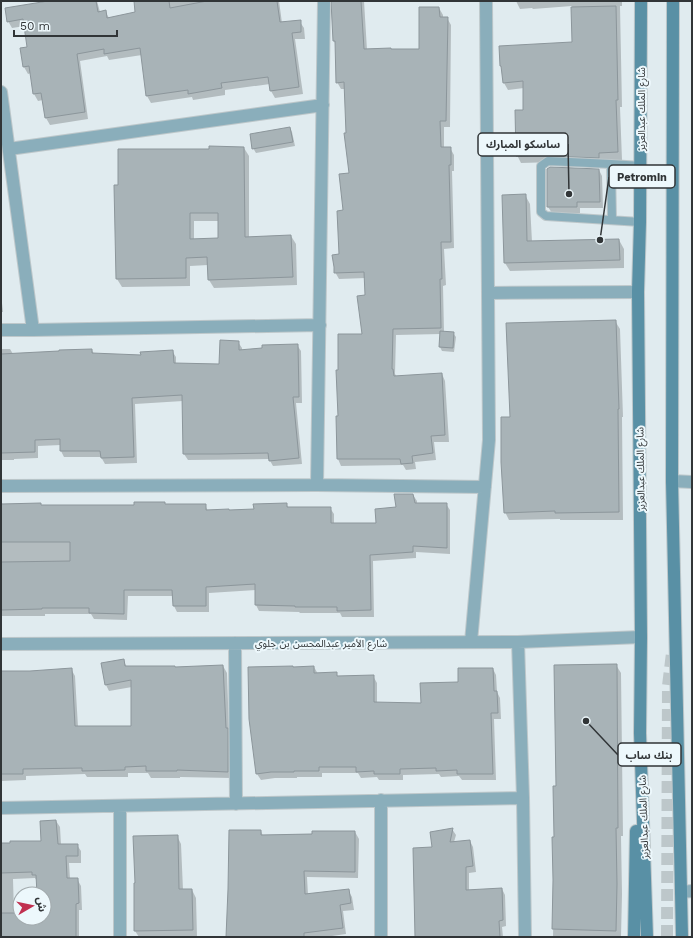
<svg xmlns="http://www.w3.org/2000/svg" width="693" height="938" font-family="'Work Sans','Noto Sans Arabic',sans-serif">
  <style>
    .shadow { fill: #0003; fill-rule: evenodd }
    .building { fill: #a8b3b7; stroke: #8c969b; fill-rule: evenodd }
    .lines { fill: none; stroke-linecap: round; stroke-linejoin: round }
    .secondary-tunnel { stroke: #bdc7ca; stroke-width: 12; stroke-dasharray: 12 6; stroke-linecap: butt }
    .lane-casing { stroke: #bdc7ca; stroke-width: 10 }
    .street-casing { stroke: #bdc7ca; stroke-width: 14 }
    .secondary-casing { stroke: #bdc7ca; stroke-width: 14 }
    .lane { stroke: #8aaebb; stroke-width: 8 }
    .street { stroke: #8aaebb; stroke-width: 12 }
    .secondary { stroke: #5990a5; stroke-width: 12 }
    .labels { text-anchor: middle; stroke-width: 4; stroke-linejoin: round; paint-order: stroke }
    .street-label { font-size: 10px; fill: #313537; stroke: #edf8fc }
    .leader { fill: none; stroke: #313537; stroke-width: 1.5 }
    .callout-dot { fill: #313537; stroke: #edf8fc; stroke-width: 1.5 }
    .callout { fill: #edf8fc; stroke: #313537; stroke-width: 1.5 }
    .callout-label { font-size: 11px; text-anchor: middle; font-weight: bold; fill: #313537 }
  </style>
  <rect width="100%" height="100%" fill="#e0ebef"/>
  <!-- shadow -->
  <path class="shadow" d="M53 1H97L100 12 105 11 109 18 136 13 139 1H279L282 23 300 22 304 28 305 39H295L303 94 275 98 271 91 270 84 225 90V95L193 100 192 97 151 103 147 96 142 55 109 60 107 56 80 61 88 119 50 125 46 118 43 100 38 101 34 94 31 73 28 74 24 67 21 49 29 48 25 26 12 28 8 21Z
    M332 1H364L367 50H420L439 8 443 15V18H447L451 25 450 127H444V148H450L454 155V171H452L454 248 444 249 446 285 443 286 444 332 453 333 456 337 454 352 442 351 440 347 441 334 396 335 395 374 397 377 442 374 445 381 449 442H434L436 460 415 462 416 469 406 470 403 465 341 466 338 459 339 417 363 335 366 296V278L339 279 335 272 340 255 345 211 350 174 346 89H341L337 82 336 45 334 41Z
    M516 1H622V6H620L622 107H620L622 160 521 163 517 155 524 111V88L508 90 504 83 573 43 572 6 533 9 532 8 520 9Z
    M290 128 292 132 295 146 256 153 253 148Z
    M244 148 249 156V238L291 236 296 244 297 285 214 288 209 280 208 265 190 266V286L122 287 117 279 115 186 210 150ZM194 221H219V239L194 240Z
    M548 169 599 170 602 176 603 208H580V213H552L548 207Z
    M525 195 530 204 532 242 619 240 624 249V268L510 271 505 263Z
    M1 294 3 312H1Z
    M615 321 620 329 623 417H622L623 520H560V519L509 520 505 512 511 418Z
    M238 342 242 348V351L297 345 301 351 302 403H296L302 464 273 466 269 459 188 460 184 454 183 401 135 404 137 463 105 464 101 457H64L61 451V445L38 446V458L14 459V460H1V349H10L13 354 92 350 94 354 142 356 172 351 176 357V364L220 365Z
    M413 495 417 501V504H446L450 510V554L416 552V558L373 561 374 617H342L340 613H300L299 612 259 611 256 605V590L209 593V612H177L174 606 173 596H128L127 620 94 619 91 614H45V616H1V501L3 505 40 504 42 506 205 505 208 511H229L255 510 286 504 289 508H330L334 514V524H377Z
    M123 660 127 667 176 668 223 666 227 673 229 732 231 736V778L180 777V778H151L148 773H128V777H87L85 774 26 776V780L1 781V672H30L71 669 75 676 78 727H132V687L109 691 106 685Z
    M616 665 621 673 623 836H621L622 894 621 937H553L555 838Z
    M314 667 318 674 336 673 338 677 373 676 377 683V703L422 704 459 683 493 669 496 675 497 692 500 698 501 719H494L496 780H462L459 776 441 777 439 774 403 775V780H379L377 777 361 778 358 773H322V777H297V778H275L261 780 257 774Z
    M56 821 60 827 61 845H77L81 851V863H69L70 879H77L81 886 82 910H79V937H1V844L42 842ZM35 878 37 881 38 894H44V918H20V914H14L13 879Z
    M452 829 456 835 454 842 470 841 473 847 476 872 469 873V891L502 889 505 895 506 926 502 927 503 937H416L433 848Z
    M261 831 263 836 355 832 359 839 358 878 307 877 308 895 348 890 352 897 354 910 343 911 346 934 325 937H227Z
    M177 836 181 844 183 890H192L196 898 197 937H139L135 931V884Z"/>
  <!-- building -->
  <path class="building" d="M48 1H96L98 12 106 10 107 18 135 12 134 1H169L170 8 207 1H277L280 22 301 20V32L292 33 299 87 270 91 268 77 221 83 222 88 188 94V90L146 96 140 48 104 54V49L77 54 85 112 45 118 41 93 33 94 29 66 23 67 20 48 27 47 23 19 7 22 5 8Z
    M331 1H361L364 49 391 48V49H419V7H439L440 17H448L446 121H440L441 147H451V165H449L451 242H441L442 279H440L441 328 393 329 392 369H393L394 376 442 373 445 435 431 436 433 453 412 456 413 463 401 464 400 459H337L336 416H338L336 370H338V334H362L357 296 365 295 364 272 334 273V267L332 255 339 254 337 211 343 210 339 174 349 173 344 133H346L344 82 336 83 335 41H333Z
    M616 6 618 100H616L618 152 599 153V158L547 156 546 155 516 156 515 110H523V81L503 83 501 66H500L499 46 572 42 571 7Z
    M290 127 293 142 252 149 250 134Z
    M209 146 244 147 245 237 291 235 293 277 208 280 207 257 186 258V278L116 279 114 185H118V149H209ZM190 213H218V238L190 239Z
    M550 167 599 169 600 202H577V207H547V169Z
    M526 194 527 241 619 239 620 260 504 263 502 195Z
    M616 320 619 409H618L619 512 555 513V511L504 513 501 462V417H510L506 323Z
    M440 331 454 332 453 348 439 347Z
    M220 340 239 341V350L262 348V345L298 344 299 397H293L299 458 269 461 268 453 219 454H183L182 395 132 398 134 457 101 458 100 451H60V439L35 440V452L1 453V354L59 351V350L92 349V353L141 355 140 352 173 350 174 363 219 364Z
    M394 494H413L415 503H447V548L413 546V552L370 555 371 610 337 611V607H295V606L255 605V584L206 587V606H173L172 590H124V614L89 613V608H42V609L1 610V562L70 561V542H1V504L41 503V505H134V502H165V504H206V510L229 509V510L254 509 253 504 287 503V507H331V523H376L375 509 396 507Z
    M124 659 125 666H175V667L223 665 226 728H228V772L177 770V771H146V766L125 767V770L82 771V768L23 769V774H1V671H30L72 668 75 726H131V680L105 685 101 663Z
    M617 664 618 828H616L617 884 616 931 552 929 553 880 552 837H554L553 786H556L554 665Z
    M293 666V667L314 666V673L337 672V676L374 675V702L421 703 420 683 458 682V668H493L494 691H497L498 713H491L493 774H457V770L436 771V768L400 769V774H374V771L356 772V767H319V771H294V772H271L256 774 249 719 248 667Z
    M56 820 58 844H78V856H66L67 878H78L79 903 76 904V937H1V913H20V918H44V894H37L36 875H32V872L1 873V843H10V841H41L40 821Z
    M453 828 450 842 470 840 473 866 466 867V890L502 888 503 920 499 921 500 937H415L413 848 432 847 430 832Z
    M229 830H261V835L312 834V831H355V872L304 871 305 894 349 889 351 903 340 905 343 928 304 933V937H226L228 889Z
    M178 835 179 889H192L193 930 134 931V883H135L133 836Z"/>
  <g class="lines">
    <!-- secondary-tunnel -->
    <path class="secondary-tunnel" d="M667 937 668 686 672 653"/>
    <!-- lane casing -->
    <g class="lane-casing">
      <path id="lane" d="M611 164 612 220
        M640 222 546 216 541 212V166L548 161 611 164 641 166"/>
    </g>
    <!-- street casing -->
    <g class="street-casing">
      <path id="street" d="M1 92 33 330H1
        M9 149 323 105
        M488 293 638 292
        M33 330 320 325
        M672 481 692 482
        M317 485 324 1
        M1 486 317 485 485 487
        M471 642 489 440 486 1
        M518 642 523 798 525 937
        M235 643 236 804
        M1 644 518 642 641 637
        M120 806V937
        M1 808 523 798
        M681 892 692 891
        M381 937V800"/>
    </g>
    <!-- secondary casing -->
    <g class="secondary-casing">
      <path id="secondary" d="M641 1 640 222 638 292 641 637 640 733 647 937
        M673 1 672 481 682 937
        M634 937 636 831"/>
    </g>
    <!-- lane -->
    <use href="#lane" class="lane"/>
    <!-- street -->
    <use href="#street" class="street"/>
    <!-- secondary -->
    <use href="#secondary" class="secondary"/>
  </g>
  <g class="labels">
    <!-- street labels -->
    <g class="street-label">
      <text transform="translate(641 109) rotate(-90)" y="4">شارع الملك عبدالعزيز</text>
      <text transform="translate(640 469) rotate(-91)" y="4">شارع الملك عبدالعزيز</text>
      <text x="321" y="647">شارع الأمير عبدالمحسن بن جلوي</text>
      <text transform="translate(643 817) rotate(-92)" y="4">شارع الملك عبدالعزيز</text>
    </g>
  </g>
  <!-- callouts -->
  <path class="leader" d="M569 194L568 144M600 240L609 177M586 721L618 755"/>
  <g class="callout-dot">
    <circle cx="569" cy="194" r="4"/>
    <circle cx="600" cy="240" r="4"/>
    <circle cx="586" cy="721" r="4"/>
  </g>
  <g class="callout">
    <rect x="478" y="133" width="90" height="23" rx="4"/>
    <rect x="609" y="165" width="66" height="23" rx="4"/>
    <rect x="618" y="743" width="63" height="23" rx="4"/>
  </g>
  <g class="callout-label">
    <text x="523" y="148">ساسكو المبارك</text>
    <text x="642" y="181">Petromin</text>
    <text x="649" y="759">بنك ساب</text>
  </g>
  <!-- border -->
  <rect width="693" height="938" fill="none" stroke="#313537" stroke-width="4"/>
  <!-- north arrow -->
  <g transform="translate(32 906) rotate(81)"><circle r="19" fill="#edf8fc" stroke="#a2aaad"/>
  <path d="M0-3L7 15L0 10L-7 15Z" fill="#c03050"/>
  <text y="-6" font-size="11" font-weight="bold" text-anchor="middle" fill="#313537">ش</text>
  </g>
  <!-- scale -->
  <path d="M14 30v6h103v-6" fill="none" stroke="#313537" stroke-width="2"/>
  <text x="20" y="30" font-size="12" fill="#313537" stroke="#edf8fc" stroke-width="3" paint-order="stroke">50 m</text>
</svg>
